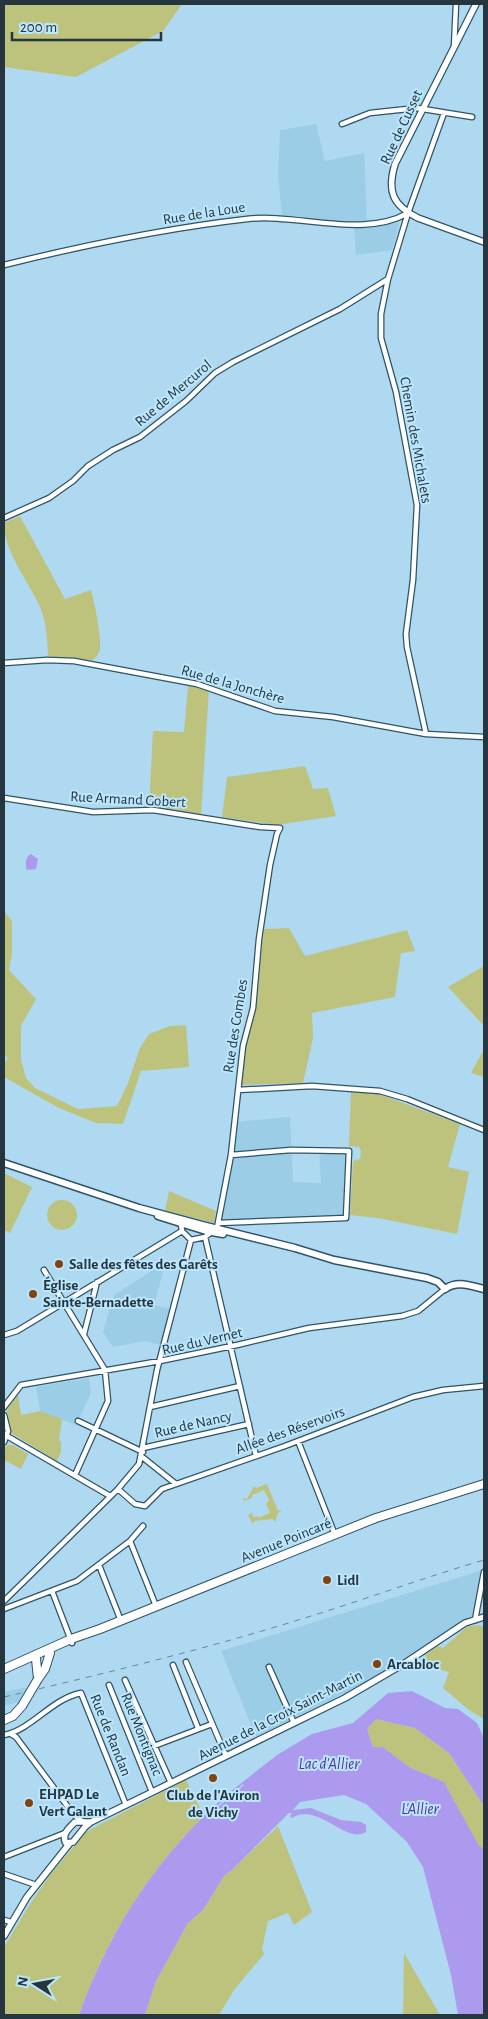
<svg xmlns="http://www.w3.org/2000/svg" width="488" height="2019" font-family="'Alegreya Sans',sans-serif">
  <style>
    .built { fill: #9ccde7 }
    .green { fill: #bdc37c }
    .water { fill: #ac9aef }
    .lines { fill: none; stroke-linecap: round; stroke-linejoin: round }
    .minor-casing { stroke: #2e5467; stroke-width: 7 }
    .tertiary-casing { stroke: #2e5467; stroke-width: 8 }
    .secondary-casing { stroke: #2e5467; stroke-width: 9 }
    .primary-casing { stroke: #2e5467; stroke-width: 10 }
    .minor { stroke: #fff; stroke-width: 4.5 }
    .tertiary { stroke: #fff; stroke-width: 5.5 }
    .secondary { stroke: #fff; stroke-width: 6 }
    .primary { stroke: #fff; stroke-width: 8 }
    .rail { stroke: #698696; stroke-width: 1; stroke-dasharray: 6 6; stroke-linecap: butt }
    .primary-bridge-casing { stroke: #2e5467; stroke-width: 10; stroke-linecap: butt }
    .primary-bridge { stroke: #fff; stroke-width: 8 }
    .poi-dot { fill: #83420e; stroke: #bce6fd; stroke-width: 2 }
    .labels { text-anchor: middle; stroke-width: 4; stroke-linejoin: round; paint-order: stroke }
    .street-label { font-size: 15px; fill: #25363f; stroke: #bce6fd }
    .poi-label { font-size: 15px; font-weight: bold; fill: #25363f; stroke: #bce6fd; text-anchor: start }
    .water-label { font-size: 16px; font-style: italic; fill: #523496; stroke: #bce6fd }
  </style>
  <rect width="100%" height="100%" fill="#afd9f0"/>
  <!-- built -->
  <path class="built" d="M316 124 325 161 364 153 367 220 398 216 399 225 392 250 356 255 354 223 282 215 278 175 280 130Z
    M290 1117 293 1182 321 1183 319 1150 349 1151 346 1218 218 1223 235 1122Z
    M158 1267 163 1272 154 1305 170 1309 160 1345 145 1341 113 1347 103 1332 114 1295Z
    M89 1378 91 1393 76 1425 40 1411 36 1387Z
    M483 1570 475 1613 390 1668 347 1692 256 1737 221 1651Z
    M29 1687 19 1702 4 1706V1692Z"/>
  <!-- green -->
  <path class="green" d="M4 4H182L163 31 76 77 4 67Z
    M20 516 65 599 91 590C94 600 102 639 100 649 99 654 95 659 91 661L48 656C47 639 47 623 40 607 28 580 4 552 4 523Z
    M188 686 209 689 201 815 149 807 153 731 184 732Z
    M305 766 313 789 328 788 336 816 276 825 222 817 227 777Z
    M4 911 12 921V954L9 970 36 999 21 1026V1060L26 1078 35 1088 78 1109 117 1106 128 1083 140 1048 149 1034 170 1026 186 1025 189 1067 141 1071 123 1124 96 1123 59 1108 4 1077V1064L8 1058 4 1055Z
    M289 928 305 956 407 930 415 951 401 953 395 997 312 1013 313 1038 303 1083 241 1085 245 1048 251 1022 264 929Z
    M484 966V1026L448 987Z
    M484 1049V1077L471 1073Z
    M351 1092 379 1094 460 1124 448 1167 469 1172 457 1234 378 1218 350 1215 353 1161 360 1159 361 1151 359 1147 349 1146Z
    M4 1173 32 1187 10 1233 4 1230Z
    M169 1191 216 1211 214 1223 165 1211Z
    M47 1215a15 15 0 1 1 30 0a15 15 0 1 1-30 0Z
    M18 1395 21 1415 40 1411 62 1419 59 1440 61 1442V1452L57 1461 11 1433 7 1410Z
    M7 1445H13L28 1454 21 1469 4 1460V1450Z
    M267 1484 278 1511 283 1510 278 1513 275 1522 273 1519 254 1521 253 1524 248 1515 252 1513 253 1517 257 1516 258 1518 270 1513 266 1504 269 1500 264 1490 252 1495V1498L244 1501 243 1499V1498L247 1499 254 1486 256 1488Z
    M478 1625 484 1627V1719L469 1710 443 1688 449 1672 426 1666 425 1655 438 1646 443 1648 467 1627Z
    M376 1719 415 1728 449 1753 484 1806V1849L479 1847 444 1782 409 1767 383 1747H373L367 1729Z
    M186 1780 204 1816C147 1872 106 1940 79 2015H4V1947L32 1901 51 1874 85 1833 93 1828Z
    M278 1826 312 1912 294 1925 288 1913 268 1921 262 1949 264 1954 234 1990 219 2015H145L156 1981 188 1923 203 1910 224 1876 232 1870Z
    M404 1953 440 2015H403Z"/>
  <!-- water -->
  <path class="water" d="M31 854 38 859 36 869 27 870C25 865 25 857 31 854Z
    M412 1691 445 1708 458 1709 477 1723 484 1738V1806L449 1753 415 1728 376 1719 367 1729 373 1747H383L409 1767 444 1782 479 1846 484 1849V2015H458L451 1975 423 1867 407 1842 366 1804 344 1795 300 1802 293 1810 311 1808 341 1820 361 1822 366 1825V1832C346 1845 317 1801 292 1818L290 1816 292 1813H289L232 1870 224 1876 203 1910 188 1923 156 1981 145 2015H79C110 1929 159 1853 229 1793L230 1795 216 1807 217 1808 244 1785 243 1784 232 1794 230 1792 277 1755 312 1734 353 1723 388 1693Z"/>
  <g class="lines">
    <!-- minor casing -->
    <g class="minor-casing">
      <path id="minor" d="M454 47 456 4
        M342 124 370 113 417 108 472 117
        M4 265C81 246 168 228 247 219 297 213 363 239 408 213
        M4 518 49 498 73 481 88 466 113 450 140 437 186 401 215 373 233 362 340 309 388 279
        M4 663 47 660 74 661 197 684 275 711 333 717 426 734 484 737
        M426 734 407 647 406 634 413 580 417 505 396 392 381 338V314L388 279 408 213 444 113
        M4 798 93 812 153 810 260 827 280 828 277 834 270 865 259 939 253 1008 243 1046 231 1155 217 1228 205 1237 191 1240 182 1231 181 1224 184 1223
        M238 1090 312 1086 380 1091 407 1099 484 1130
        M218 1223 346 1218 349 1151 291 1150 231 1155
        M205 1237 256 1456
        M44 1270 105 1370 108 1401 75 1475
        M84 1334 97 1282
        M4 1335 17 1331 182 1231
        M4 1407 21 1385 160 1361 237 1345 309 1328 402 1316 418 1311 445 1289
        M150 1407 240 1386
        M4 1415 8 1431 4 1442
        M78 1421 143 1452
        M7 1436 110 1496
        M298 1441 335 1535
        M143 1448 249 1424
        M141 1456 176 1484
        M118 1489 135 1504 145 1506 162 1489 285 1446 413 1397 443 1390 484 1386
        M130 1541 156 1606
        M99 1565 121 1621
        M52 1591 72 1643
        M4 1601 118 1489 139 1464 157 1370 191 1240
        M4 1609 77 1581 130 1541 143 1526
        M475 1620 484 1572
        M186 1662 226 1756
        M173 1665 198 1728
        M269 1667 294 1723
        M125 1680 171 1783
        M109 1685 152 1792
        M11 1734 16 1737 74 1815 82 1821
        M4 1735C33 1729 51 1699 81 1693L126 1805
        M154 1746 212 1724
        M4 1857 65 1833
        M4 1874 36 1885
        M4 1920 11 1922"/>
    </g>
    <!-- tertiary casing -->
    <g class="tertiary-casing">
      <path id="tertiary" d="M476 4 395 164C387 191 392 205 418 218L484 242
        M91 1822H75C69 1828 61 1835 66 1843L73 1842 85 1827 91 1822 345 1698 405 1663 465 1623 484 1617
        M4 1936 27 1897 70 1843"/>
    </g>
    <!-- secondary casing -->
    <g class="secondary-casing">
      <path id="secondary" d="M4 1163 139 1208 202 1225 295 1248 334 1260 427 1278 438 1282 445 1289C457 1280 471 1286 484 1289
        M158 1216 206 1231 223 1234"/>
    </g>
    <!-- primary casing -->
    <g class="primary-casing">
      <path id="primary" d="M36 1659 38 1679
        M4 1669 71 1639 100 1629 376 1518 484 1484
        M38 1679 45 1669 50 1653
        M4 1720 13 1716 22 1706"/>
    </g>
    <!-- minor -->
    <use href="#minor" class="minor"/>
    <!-- tertiary -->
    <use href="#tertiary" class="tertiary"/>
    <!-- secondary -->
    <use href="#secondary" class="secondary"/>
    <!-- primary -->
    <use href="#primary" class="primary"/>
    <!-- rail -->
    <path class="rail" d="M4 1697C107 1673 210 1648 311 1616 369 1598 426 1577 484 1560"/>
    <!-- primary-bridge casing -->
    <g class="primary-bridge-casing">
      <path id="primary-bridge" d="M22 1706 38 1679"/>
    </g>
    <!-- primary-bridge -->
    <use href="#primary-bridge" class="primary-bridge"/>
  </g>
  <!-- markers -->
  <g class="poi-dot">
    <circle cx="59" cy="1264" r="5"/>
    <circle cx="33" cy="1294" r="5"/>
    <circle cx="327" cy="1580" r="5"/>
    <circle cx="377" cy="1664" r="5"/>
    <circle cx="213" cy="1778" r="5"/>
    <circle cx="29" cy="1803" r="5"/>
  </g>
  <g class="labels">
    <!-- street labels -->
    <g class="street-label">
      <text transform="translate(401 127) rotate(-65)" y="5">Rue de Cusset</text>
      <text transform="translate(204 213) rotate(-9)" y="5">Rue de la Loue</text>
      <text transform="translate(173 393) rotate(-40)" y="5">Rue de Mercurol</text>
      <text transform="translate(416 440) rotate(80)" y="5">Chemin des Michalets</text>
      <text transform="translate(233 684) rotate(16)" y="5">Rue de la Jonchère</text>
      <text transform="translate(128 799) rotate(3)" y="5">Rue Armand Gobert</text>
      <text transform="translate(235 1026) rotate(-81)" y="5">Rue des Combes</text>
      <text transform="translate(202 1341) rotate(-13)" y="5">Rue du Vernet</text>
      <text transform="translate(193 1424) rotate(-13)" y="5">Rue de Nancy</text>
      <text transform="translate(290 1430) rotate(-20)" y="5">Allée des Réservoirs</text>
      <text transform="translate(286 1540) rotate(-22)" y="5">Avenue Poincaré</text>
      <text transform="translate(280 1715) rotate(-27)" y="5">Avenue de la Croix Saint-Martin</text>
      <text transform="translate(142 1734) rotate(68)" y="5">Rue Montignac</text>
      <text transform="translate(111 1735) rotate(68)" y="5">Rue de Randan</text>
    </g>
    <!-- poi labels -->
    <g class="poi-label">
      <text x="69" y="1269">Salle des fêtes des Garêts</text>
      <text x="43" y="1290">Église<tspan x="43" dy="17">Sainte-Bernadette</tspan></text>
      <text x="337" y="1585">Lidl</text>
      <text x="387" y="1669">Arcabloc</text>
      <text x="39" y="1799">EHPAD Le<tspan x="39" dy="17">Vert Galant</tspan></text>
      <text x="213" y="1800" text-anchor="middle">Club de l'Aviron<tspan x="213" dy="17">de Vichy</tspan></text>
    </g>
    <!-- water labels -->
    <g class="water-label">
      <text x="329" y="1769">Lac d'Allier</text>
      <text x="420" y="1814">L'Allier</text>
    </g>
  </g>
  <!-- border -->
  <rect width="488" height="2019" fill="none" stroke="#25363f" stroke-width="10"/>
  <!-- north arrow -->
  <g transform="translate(35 1984) rotate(281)" stroke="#bce6fd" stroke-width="4" paint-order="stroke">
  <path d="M0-4L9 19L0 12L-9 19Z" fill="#25363f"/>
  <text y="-8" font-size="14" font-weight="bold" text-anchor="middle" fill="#25363f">N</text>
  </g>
  <!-- scale -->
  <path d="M12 32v8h149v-8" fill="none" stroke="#25363f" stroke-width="2.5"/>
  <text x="20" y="32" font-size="15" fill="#25363f" stroke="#bce6fd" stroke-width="4" paint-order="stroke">200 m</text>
</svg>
